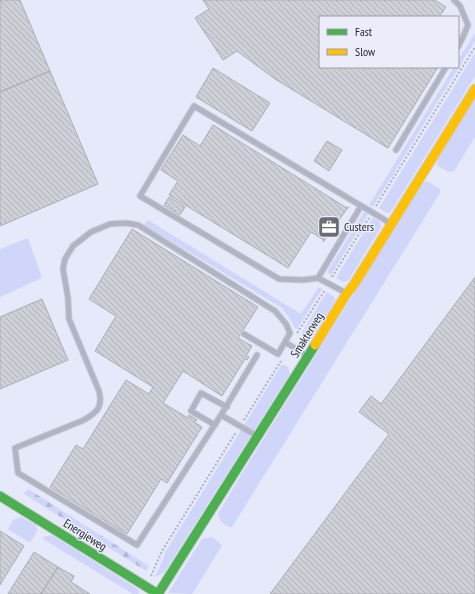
<svg xmlns="http://www.w3.org/2000/svg" width="475" height="594" font-family="'PT Sans Narrow',sans-serif">
  <style>
    .built { fill: #e5e9fa; fill-rule: evenodd }
    .green { fill: #d0d6f9 }
    .forest { fill: url(#forest-firs) }
    .building { fill: url(#building-back-hatch); stroke: #abadb4 }
    .lines { fill: none; stroke-linecap: round; stroke-linejoin: round }
    .lane-casing { stroke: #cbcdd3; stroke-width: 7 }
    .fast-casing { stroke: #cbcdd3; stroke-width: 11 }
    .slow-casing { stroke: #cbcdd3; stroke-width: 11 }
    .path { stroke: #b1b3be; stroke-width: 2; stroke-dasharray: 2 2; stroke-linecap: butt }
    .lane { stroke: #b2b4c5; stroke-width: 5 }
    .fast { stroke: #4caf50; stroke-width: 9 }
    .slow { stroke: #ffc107; stroke-width: 9 }
    .labels { text-anchor: middle; stroke-width: 3; stroke-linejoin: round; paint-order: stroke }
    .poi-label { font-size: 12px; fill: #25272f; stroke: #ebedfb; text-anchor: start }
    .street-label { font-size: 12px; fill: #25272f; stroke: #ebedfb }
  </style>
  <defs>
    <pattern id="forest-firs" width="22" height="20" patternUnits="userSpaceOnUse"><rect width="22" height="20" fill="#d0d6f9"/><path d="M5 1l3.5 6h-7zM16 11l3.5 6h-7z" fill="#b2b8d6"/></pattern>
    <pattern id="building-back-hatch" width="6" height="6" patternUnits="userSpaceOnUse"><rect width="6" height="6" fill="#ced0d7"/><path d="M-1 5l2 2M0 0l6 6M5-1l2 2" fill="none" stroke="#b1b3b9"/></pattern>
  </defs>
  <rect width="100%" height="100%" fill="#eef0f8"/>
  <!-- built -->
  <path class="built" d="M0 0H475V594H0ZM320 17H458V67H320Z"/>
  <!-- green -->
  <path class="green" d="M475 33V41L373 207 369 205 454 67H458V60Z
    M475 53V76L390 213 385 212 379 208Z
    M475 98V137L454 171 448 172 437 165 438 158Z
    M427 181 440 189V193L232 527H229L220 521 218 514 238 480 422 184Z
    M364 212 368 214 331 275 327 272Z
    M373 217 380 222 381 227 348 281 343 282 336 278Z
    M148 220 301 314 319 287 322 289 297 329 295 328 288 316 282 308 144 225Z
    M28 238 42 278 0 297V249Z
    M327 292 334 297 335 301 314 335 307 337 301 334Z
    M282 364 288 367 290 374 164 573 154 577 159 569 166 551Z
    M21 517 37 525 36 528 38 530 30 543 8 529 13 520Z
    M52 535 138 589 140 592 138 594H133L43 539V537Z
    M211 537 219 542 222 546 192 594 168 593 202 539Z"/>
  <!-- forest -->
  <path class="forest" d="M28 489 149 566 146 571 24 494Z"/>
  <!-- building -->
  <path class="building" d="M0 0H20L50 71 0 92Z
    M203 0H435L446 7 439 17H320V67H438L388 148 275 79 237 51 223 60 195 18 209 9Z
    M213 68 270 103 252 131 196 97Z
    M50 71 98 184 0 226V92Z
    M213 125 347 208 349 206 339 220H338L336 222 337 223 323 242 324 240 311 232 288 268 169 195 178 181 161 170 183 135 200 146Z
    M327 141 342 150 329 171 314 161Z
    M169 197 185 207 180 215 164 205Z
    M132 229 258 307 238 338 252 346 246 356 249 357 247 360 245 359 222 396 183 371 163 403 188 418 189 415 197 420 194 422 202 427 167 483 161 479 127 534 50 487 76 445 83 449 126 380 149 394 153 387 95 351 116 316 89 299Z
    M475 277V594H270L389 434 359 412 371 396 381 404Z
    M42 299 68 360 0 389V317Z
    M0 531 24 546 0 585Z
    M34 552 58 567 41 594H8Z
    M58 567 74 576 71 582 90 594H41Z"/>
  <g class="lines">
    <!-- lane casing -->
    <g class="lane-casing">
      <path id="lane" d="M454 0 460 6 468 25 462 39 458 47
        M396 150 446 67
        M318 278 361 206
        M346 293 318 278 303 280 279 279 140 196 194 106 390 223
        M244 334 278 354 285 342 307 356
        M257 355 221 415 137 545 18 473 15 448 84 420C97 412 103 408 99 391L69 319 68 298 63 269 65 259 73 246 91 232 110 224 126 223 138 225 275 311 286 324 290 333 285 342
        M221 415 257 436
        M215 425 191 411 201 393 227 407"/>
    </g>
    <!-- fast casing -->
    <g class="fast-casing">
      <path id="fast" d="M0 496 158 594
        M158 594 315 345"/>
    </g>
    <!-- slow casing -->
    <g class="slow-casing">
      <path id="slow" d="M315 345 347 293 353 286 475 89"/>
    </g>
    <!-- path -->
    <path class="path" d="M376 206 475 47
      M332 277 369 218
      M297 333 325 290
      M244 420 281 361
      M151 576 162 551 236 432"/>
    <!-- lane -->
    <use href="#lane" class="lane"/>
    <!-- fast -->
    <use href="#fast" class="fast"/>
    <!-- slow -->
    <use href="#slow" class="slow"/>
  </g>
  <!-- icons -->
  <defs>
    <g id="office-square" transform="scale(1.15)"><rect x="-9" y="-9" width="18" height="18" rx="4" fill="#6b6d75" stroke="#ebedfb"/><path d="M-6-3h4V-5.5h4V-3h4V5H-6ZM-1-4.5V-3h2v-1.5ZM-6 0V1H6V0Z" fill="#fff"/></g>
  </defs>
  <g fill-rule="evenodd">
    <use href="#office-square" x="329" y="227"/>
  </g>
  <g class="labels">
    <!-- poi labels -->
    <g class="poi-label">
      <text x="344" y="231">Custers</text>
    </g>
    <!-- street labels -->
    <g class="street-label">
      <text transform="translate(307 335) rotate(-58)" y="4">Smakterweg</text>
      <text transform="translate(85 535) rotate(32)" y="4">Energieweg</text>
    </g>
  </g>
  <!-- legend -->
  <rect x="319" y="16" width="140" height="52" fill="#ebedfb" stroke="#9c9ea9"/>
  <rect x="327" y="29" width="20" height="6" fill="#4caf50" stroke="#9c9ea9"/>
  <text x="355" y="36" font-size="12" fill="#25272f">Fast</text>
  <rect x="327" y="49" width="20" height="6" fill="#ffc107" stroke="#9c9ea9"/>
  <text x="355" y="56" font-size="12" fill="#25272f">Slow</text>
</svg>
